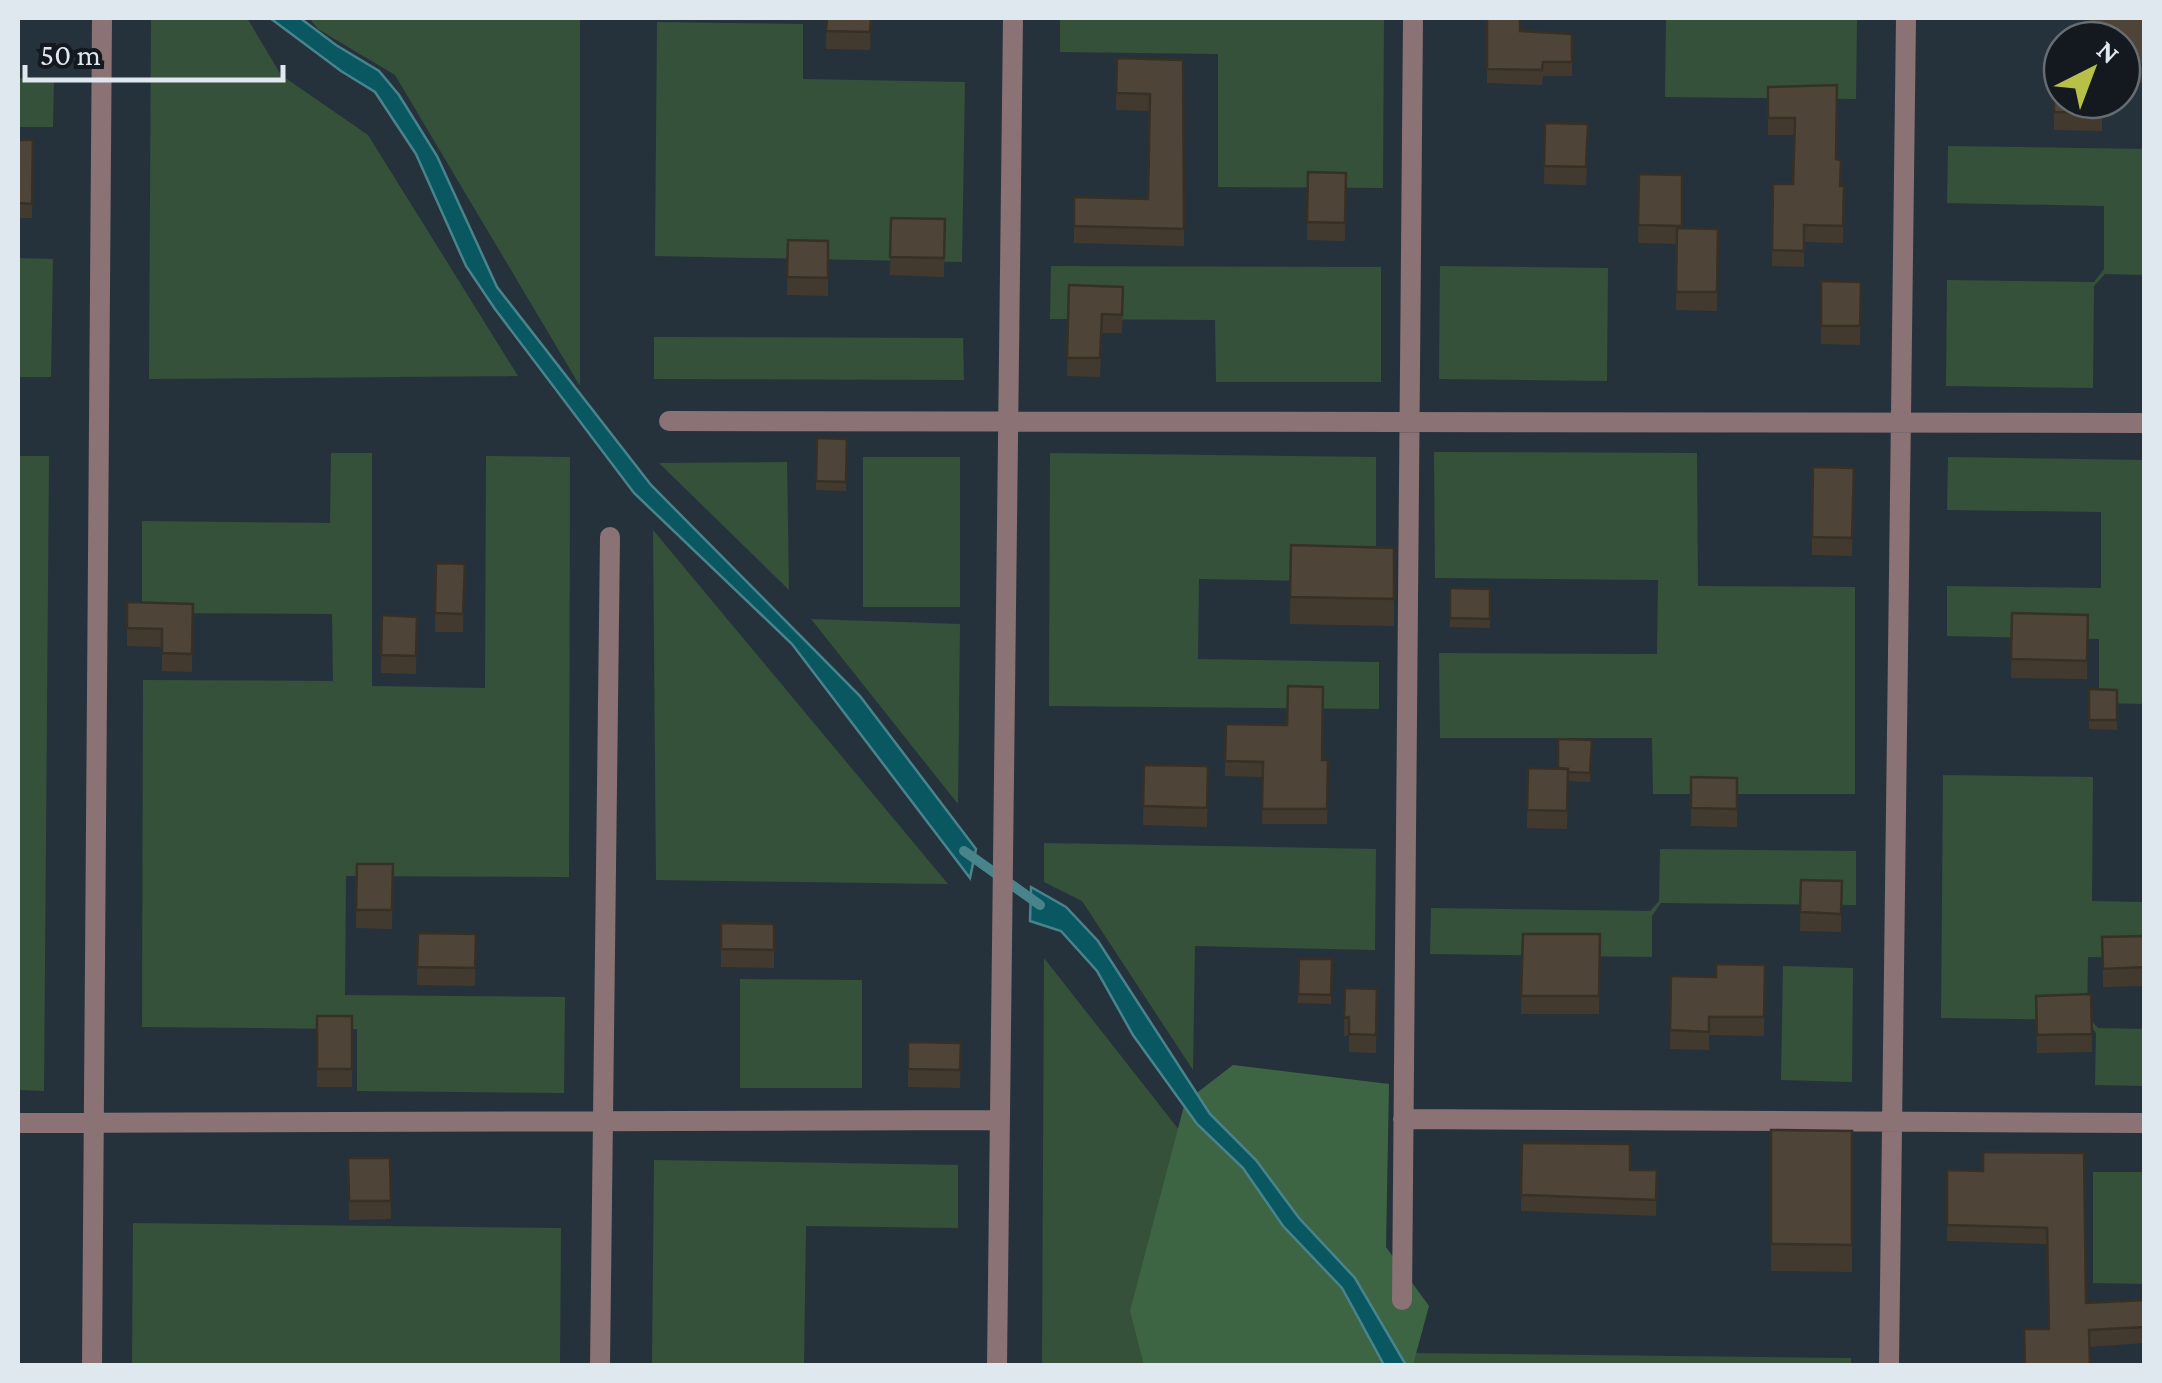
<svg xmlns="http://www.w3.org/2000/svg" width="2162" height="1383" font-family="'Crimson Pro',serif">
  <style>
    .green { fill: #36513a }
    .forest { fill: #3d6544 }
    .water { fill: #095861; stroke: #49838c; stroke-width: 2.5 }
    .lines { fill: none; stroke-linecap: round; stroke-linejoin: round }
    .stream { stroke: #49838c; stroke-width: 10 }
    .minor { stroke: #8b7274; stroke-width: 20 }
    .wall { fill: #433a2f }
    .building { fill: #4e4437; stroke: #373026; stroke-width: 2.5 }
  </style>
  <rect width="100%" height="100%" fill="#25323c"/>
  <!-- green -->
  <path class="green" d="M151 18H247L281 75 368 135 518 376 149 379Z
    M309 18H580V386L395 75 318 29Z
    M1060 18H1384L1383 188 1218 187V54L1060 52Z
    M1666 18H1857L1856 99 1665 97Z
    M657 22 803 24V79L965 82 962 262 655 256Z
    M18 78H54L53 127H18Z
    M1948 146 2144 149V275L2105 274 2094 286 2093 388 1946 386 1947 280 2094 282 2104 269V206L1947 203Z
    M18 258 53 259 51 377H18Z
    M1051 266 1381 267V382H1216L1215 320 1050 319Z
    M1440 266 1608 268 1607 381 1439 379Z
    M654 337 963 338 964 380 654 379Z
    M1434 452 1697 453 1698 586 1855 587V794H1653L1652 738H1440L1439 653 1657 654 1658 580 1435 578Z
    M331 453H372V686L485 688 486 456 570 457 569 877 346 876 345 995 565 997 564 1093 357 1091V1029L142 1027 143 680 333 681 332 614 142 613V521L330 523Z
    M1050 453 1376 457V582L1199 579 1198 659 1379 662V709L1049 706Z
    M18 456H49L44 1091 18 1090Z
    M863 457H960V607H863Z
    M1948 457 2144 460V704L2099 703V639L1947 636V586L2101 588V512L1947 510Z
    M787 462 789 590 659 463Z
    M653 530 948 884 656 880Z
    M811 619 960 624 958 804Z
    M1943 775 2093 777 2092 901 2144 902V958L2088 957 2087 1016 2098 1028 2144 1029V1086L2095 1085 2096 1033 2086 1020 1941 1018Z
    M1044 843 1376 849 1375 950 1195 946 1193 1070 1082 901 1044 882Z
    M1660 849 1856 851V905L1661 903 1652 916V957L1430 954 1431 908 1650 911 1659 901Z
    M1044 958 1348 1345V1365L1042 1366Z
    M1783 966 1853 968 1852 1082 1781 1080Z
    M740 979 862 980V1088H740Z
    M654 1160 958 1165V1228L806 1226 804 1365H652Z
    M2093 1172H2144V1284L2093 1283Z
    M133 1223 561 1228 560 1365H132Z
    M1406 1353 1851 1358V1365L1415 1366Z"/>
  <!-- forest -->
  <path class="forest" d="M1233 1065 1389 1084 1386 1247 1429 1306 1413 1365H1144L1130 1311 1185 1102Z"/>
  <!-- water -->
  <path class="water" d="M270 18H300L336 45 379 71 399 95 437 156 497 287 651 485 860 696 976 849 970 878 792 644 634 493 495 309 466 266 416 154 375 92 341 71Z
    M1031 887 1066 907 1098 941 1210 1114 1256 1160 1299 1218 1355 1278 1406 1365H1384L1342 1288 1283 1226 1243 1168 1197 1124 1133 1035 1097 971 1061 931 1030 921Z"/>
  <g class="lines">
    <!-- stream -->
    <path class="stream" d="M964 851 1040 905"/>
    <!-- minor -->
    <path class="minor" d="M669 421 2144 423
      M1403 1119 2144 1123
      M18 1123 1000 1120
      M1402 1300 1413 18
      M92 1366 102 18
      M600 1366 610 537
      M997 1366 1013 18
      M1889 1366 1906 18"/>
  </g>
  <!-- wall -->
  <path class="wall" d="M827 18H871L870 50 826 49Z
    M1487 18 1520 31 1572 34V76H1543L1542 85 1487 83Z
    M2144 18V83L2122 82V40Z
    M1117 58 1183 60 1184 246 1074 243V197L1148 199 1149 111 1116 110Z
    M2054 79 2102 100V131L2054 130Z
    M1768 87 1836 159 1841 186H1844L1843 243 1804 242V267L1772 266 1773 184H1793L1794 135H1768Z
    M1545 123 1588 142 1586 185 1544 184Z
    M18 140H33L32 218H18Z
    M1308 172 1346 173 1345 241 1307 240Z
    M1639 174 1682 175V228L1718 229 1717 311 1676 310 1677 244 1638 243Z
    M891 218 945 219 944 277 890 275Z
    M788 240 828 241V296L787 295Z
    M1821 281 1861 282 1860 345 1821 344Z
    M1069 285 1123 287 1122 333H1102L1100 377 1067 376Z
    M817 438 847 439 846 491 816 490Z
    M1854 468 1852 556 1812 555V537Z
    M1291 545 1394 548V626L1290 624Z
    M436 563 465 564 463 632H435Z
    M1450 588 1490 589V628L1450 627Z
    M127 602 193 604 192 672 162 671V647L127 646Z
    M2012 613 2088 615 2087 679 2011 678Z
    M382 615 417 617 416 674 381 673Z
    M2117 690V730L2089 729V720Z
    M1226 724 1323 760H1328L1327 824H1262L1263 777 1225 776Z
    M1592 740 1590 782 1568 781 1567 829 1527 828 1528 768H1558Z
    M1144 765 1208 766 1207 827 1143 825Z
    M1691 777 1737 778V827L1691 826Z
    M357 864H393L392 929 356 928Z
    M1801 880 1842 881 1841 932 1800 931Z
    M721 923 774 924V968L721 967Z
    M418 933 476 934 475 986 417 985Z
    M1523 934H1600L1599 1014H1521Z
    M2144 936V986L2103 987 2102 937Z
    M1332 959 1331 1004 1298 1003V994Z
    M1765 965 1764 1036 1709 1035V1050L1670 1049 1671 976 1716 977Z
    M1345 988 1377 989 1376 1053 1349 1052V1035L1344 1036Z
    M2091 994 2092 1052 2037 1053 2036 996Z
    M317 1016H352V1087H317Z
    M908 1042 961 1043 960 1088 908 1087Z
    M1771 1130 1852 1131V1272L1771 1271Z
    M1522 1143 1630 1170H1657L1656 1216 1521 1211Z
    M2084 1153 2086 1303 2144 1300V1343L2089 1347 2048 1329 2047 1244 1947 1241V1170L1983 1171Z
    M348 1158H390L391 1219 349 1220Z"/>
  <!-- building -->
  <path class="building" d="M827 18H871L870 32 826 31Z
    M1487 18H1520V31L1572 34V62H1543L1542 70 1487 69Z
    M2090 18H2144V64H2122V40H2090Z
    M1117 58 1183 60 1184 229 1074 226V197L1148 199 1150 94 1116 93Z
    M2054 79H2062V100H2102V113L2054 112Z
    M1837 85 1836 159 1841 160 1840 186H1844L1843 226 1804 225V251L1772 250 1773 184H1793L1795 118H1768V87Z
    M1545 123 1588 124 1586 167 1544 166Z
    M18 140H33L32 204 18 203Z
    M1308 172 1346 173 1345 223 1307 222Z
    M1639 174 1682 175V226L1638 225Z
    M891 218 945 219 944 258 890 257Z
    M1677 228 1718 229 1717 292H1676Z
    M788 240 828 241V278L787 277Z
    M1821 281 1861 282 1860 326H1821Z
    M1069 285 1123 287 1122 315 1102 314 1100 358H1067Z
    M817 438 847 439 846 482 816 481Z
    M1813 467 1854 468 1852 538 1812 537Z
    M1291 545 1394 548V599L1290 597Z
    M436 563 465 564 463 614 435 613Z
    M1450 588 1490 589V619L1450 618Z
    M127 602 193 604 192 654 162 653V629L127 628Z
    M2012 613 2088 615 2087 661 2011 659Z
    M382 615 417 617 416 656 381 655Z
    M1288 686 1323 687 1322 760H1328L1327 809H1262L1263 762 1225 761 1226 724 1287 725Z
    M2089 689 2117 690V720H2089Z
    M1558 739 1592 740 1590 773 1568 772V769L1558 768Z
    M1144 765 1208 766 1207 808 1143 806Z
    M1528 768 1568 769 1567 811 1527 810Z
    M1691 777 1737 778V809L1691 808Z
    M357 864H393L392 910H356Z
    M1801 880 1842 881 1841 914 1800 912Z
    M721 923 774 924V950L721 949Z
    M418 933 476 934 475 968 417 967Z
    M1523 934H1600L1599 996H1521Z
    M2144 936V967L2103 969 2102 937Z
    M1299 959H1332L1331 995 1298 994Z
    M1716 964 1765 965 1764 1017H1709V1032L1670 1030 1671 976 1716 977Z
    M1345 988 1377 989 1376 1035 1349 1034V1017L1344 1018Z
    M2091 994 2092 1034 2037 1035 2036 996Z
    M317 1016H352V1069H317Z
    M908 1042 961 1043 960 1070 908 1069Z
    M1771 1130 1852 1131V1245L1771 1244Z
    M1522 1143 1630 1144V1170H1657L1656 1200 1521 1195Z
    M1983 1152 2084 1153 2086 1303 2144 1300V1327L2089 1330 2090 1366H2025L2024 1329H2049L2047 1228 1947 1225V1170L1983 1171Z
    M348 1158H390L391 1201H349Z"/>
  <!-- border -->
  <rect width="2162" height="1383" fill="none" stroke="#dfe8ef" stroke-width="40"/>
  <!-- north arrow -->
  <g transform="translate(2092 70) rotate(42)"><circle r="48" fill="#13191e" stroke="#656c72" stroke-width="2.5"/>
  <path d="M0-8L18 38L0 25L-18 38Z" fill="#b7c148"/>
  <text y="-15" font-size="28" font-weight="bold" text-anchor="middle" fill="#dfe8ef">N</text>
  </g>
  <!-- scale -->
  <path d="M25 65v15h258v-15" fill="none" stroke="#dfe8ef" stroke-width="5"/>
  <text x="40" y="65" font-size="30" fill="#dfe8ef" stroke="#13191e" stroke-width="8" paint-order="stroke">50 m</text>
</svg>
